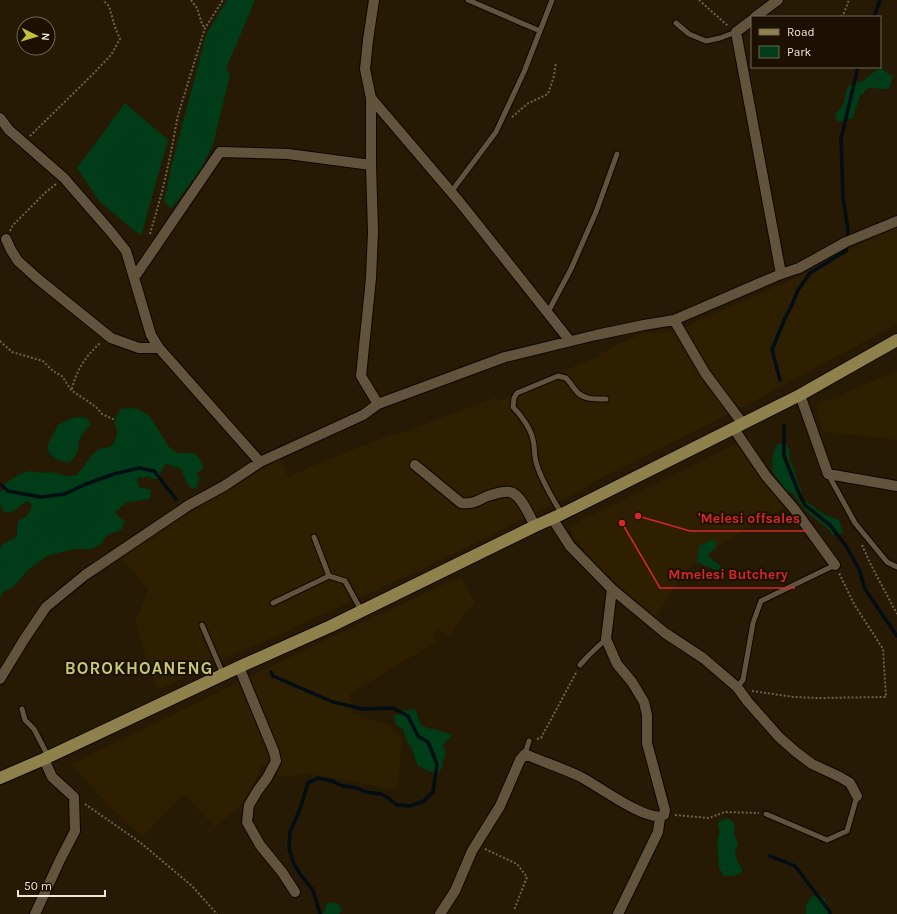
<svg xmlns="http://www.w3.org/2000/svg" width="897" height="914" font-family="Karla,sans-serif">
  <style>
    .built { fill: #2e1f01 }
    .green { fill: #003c18 }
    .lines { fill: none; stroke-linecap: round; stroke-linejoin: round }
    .stream { stroke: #020d14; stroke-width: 3.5 }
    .service-casing { stroke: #0e0500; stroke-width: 7 }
    .minor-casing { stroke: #0e0500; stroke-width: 12 }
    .primary-casing { stroke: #0e0500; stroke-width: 14 }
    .path { stroke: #6c624e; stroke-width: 2; stroke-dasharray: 2 2; stroke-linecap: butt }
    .service { stroke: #62543c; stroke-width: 5 }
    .minor { stroke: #62543c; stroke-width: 10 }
    .primary { stroke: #8f814c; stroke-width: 12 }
    .labels { text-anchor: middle; stroke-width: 4; stroke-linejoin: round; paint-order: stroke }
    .district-label { font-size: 17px; font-weight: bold; letter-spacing: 1px; fill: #c7c779; stroke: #1c1100 }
    .leader { fill: none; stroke: #d62828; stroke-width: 1.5 }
    .callout-dot { fill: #d62828; stroke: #1c1100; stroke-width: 1.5 }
    .callout-label { font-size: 14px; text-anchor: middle; font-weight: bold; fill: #d62828; stroke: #1c1100; stroke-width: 4; stroke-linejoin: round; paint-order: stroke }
  </style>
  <rect width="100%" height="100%" fill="#261a04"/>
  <!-- built -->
  <path class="built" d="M897 227V324L756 400 611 473 566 498 510 526 416 572 272 638 223 659 158 690 148 664 135 619 140 611 148 589 119 556 196 509 280 459 288 477 324 461 392 434 407 431 496 397 498 401 553 375 600 356 599 354 645 332 662 333 685 328 701 319 799 277 856 246Z
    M897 371V440L828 432 823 433 816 405Z
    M750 437 764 466 792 503 727 540 692 566 682 575 656 617 592 563 568 527Z
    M461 577 475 603 460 620 450 637 438 629 433 637 437 642 397 665 350 694 352 713 390 725 402 740 398 788 390 789 347 780 306 774 280 777 262 764 255 782 241 805 215 827 184 794 142 837 111 808 71 764 358 624Z"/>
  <!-- green -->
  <path class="green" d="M227 0H255L226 69 230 75 213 145 201 169 171 209 164 201 173 160 206 35Z
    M881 68 893 77 889 89 868 88 860 96 853 118 838 122 835 115 838 110 842 107 848 86 864 80 871 74Z
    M125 103 168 140 141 236 100 202 77 168Z
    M131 408 139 409 150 416 169 447 177 453H194L200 459 203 469 196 474 199 478 197 487 192 489 188 485 180 468 166 464 161 471 159 479H153L148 476 143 478 139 477 137 478 139 487 151 490 150 499 127 502 115 512 120 518 125 521 121 530 107 535 100 545 91 549H73L47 556 28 570 13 587 3 592 0 598V548L5 542 14 539 17 535V527L19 520 27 516 32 506 28 501C21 503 17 511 11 512 9 513 6 512 4 512L0 504V492L2 491 6 483 18 475 29 471 41 473 53 472 67 476H75L82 469 93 454 99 449 112 446C118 435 119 435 114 422L120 409Z
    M81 417 87 418 91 424 84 432 79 440 78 451 73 459 68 463C58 460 54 459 47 450L49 442 53 435 58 425 72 418Z
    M779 444H786L790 452 789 459 795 470 796 477 801 489V498L826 515 839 520 843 533 833 535 828 529 806 511 793 494 785 489 773 472 772 459 775 447Z
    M713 539 717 542 715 549 708 554 712 560 721 566 718 571 697 562 699 546Z
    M415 709 421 725 427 728 438 730 452 735 443 745 446 753 443 761 442 768 436 774 418 766 411 747 407 741 403 729 396 725 394 715 401 714 403 711Z
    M726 818 733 821 735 828 734 834 738 844 735 851 737 861 742 868V873C735 876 731 876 724 876L719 868 717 840 720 832C716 823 717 822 726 818Z
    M812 896C830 896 825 901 828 914H806C804 906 808 902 812 896Z
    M331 902 338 904 342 910 339 914H323L327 903Z"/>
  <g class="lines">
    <!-- stream -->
    <path class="stream" d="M874 17 880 0
      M780 380 772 350 785 318 791 307 798 290 810 273 846 251 848 230 843 197 841 139 858 67
      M784 425V456L800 496 805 505 830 525 846 546 859 569 865 589 897 636
      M0 484 8 491 41 497 65 494 86 484 114 474 139 468 154 471 176 499
      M271 672 273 676 333 702 363 709 393 708 408 716 418 736 428 742 437 764 433 792 424 801 410 806 397 805 387 797 381 794 366 792 357 788 343 786 332 781 318 778 308 783 300 809 290 832 289 848 294 864 300 874 313 890 320 914
      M770 856 795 866 830 912V914"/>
    <!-- service casing -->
    <g class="service-casing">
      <path id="service" d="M468 0 540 31
        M676 23 689 34 706 41 720 38 736 32
        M451 192 496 132 524 72 552 0
        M548 312 571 269 596 212 617 154
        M828 474 855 523 887 562 897 567
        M562 514C552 498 541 480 536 462 534 455 535 447 533 440 531 429 521 415 513 407L514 398 517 393 558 376 566 378C570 382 574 389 578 393 586 400 597 399 606 399
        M314 537 329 576
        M273 603 329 576 345 581 361 610
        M202 625 223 674
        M580 665 589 655 606 639
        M737 687 743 680 753 623 761 601 835 565
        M22 709 25 720 34 729 48 756
        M525 754 529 741
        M766 814 827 840 847 831 857 796"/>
    </g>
    <!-- minor casing -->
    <g class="minor-casing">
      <path id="minor" d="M374 0 368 40 365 69 371 98V165L373 232 371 278 361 376 378 404
        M755 17 778 0
        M371 98 458 200 482 230 570 341
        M0 118 9 130 64 178 111 232 126 251 151 335 159 348 260 462
        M6 239 11 250 18 261 38 279 111 338 139 348H159
        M781 274 799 268 846 242 897 221
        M134 278 220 152 288 154 371 165
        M674 320 781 274 736 32 752 20
        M800 395 828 474 897 486
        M734 429 766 476 795 510 835 565
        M415 465 461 503C475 504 476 501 488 496 494 494 503 491 510 492 521 494 530 517 535 526
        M552 518 570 546 612 589 665 633 703 658 737 687 748 702 779 737 796 752 812 764 840 777 850 783 857 796
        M239 667 274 752 276 761 267 778 258 790 249 805 247 822 260 845 282 872 295 892
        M0 679 25 638 46 607 85 575 189 505 224 486 260 462 363 415 378 404 505 357 596 335 644 325 674 320 705 373 743 424
        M35 914 60 860 75 831 74 797 52 777 44 759
        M440 914 455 891 472 851 500 806 520 760 525 754C543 762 562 768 579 776 596 784 648 824 664 815L665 810 663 803 647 743V715L644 702 632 682 617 664 606 639 612 589
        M618 914 658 832 660 817"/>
    </g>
    <!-- primary casing -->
    <g class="primary-casing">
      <path id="primary" d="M0 778 44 759 239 667 331 626 535 526 562 514 800 395 897 340"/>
    </g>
    <!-- path -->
    <path class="path" d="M191 0 197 8 202 24 205 28
      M699 0 728 26
      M841 17 844 13 849 0
      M512 117 527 104 548 94 554 76 556 62
      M30 136 91 76 111 55 120 39 115 27 109 6 103 0
      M10 231 13 225 46 192 56 184
      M150 234 162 192 170 157 178 115 205 28 223 0
      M0 341 12 352 43 361 53 371 62 376 71 390 96 407 102 414 115 420
      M72 389C76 370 87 355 100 343
      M862 545 871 565 897 614
      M752 691 794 697 817 698 886 697 883 649 854 604 839 573
      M537 739 541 738 577 671
      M85 804 141 843 192 886 217 914
      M675 815 709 818 725 812 759 813
      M485 849 517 864 527 877 514 910"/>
    <!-- service -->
    <use href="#service" class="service"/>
    <!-- minor -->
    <use href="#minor" class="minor"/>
    <!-- primary -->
    <use href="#primary" class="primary"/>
  </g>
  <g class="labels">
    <!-- district labels -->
    <g class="district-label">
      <text x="139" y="674">BOROKHOANENG</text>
    </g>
  </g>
  <!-- callouts -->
  <path class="leader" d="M638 516L690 531H808M622 523L660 588H795"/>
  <g class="callout-dot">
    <circle cx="638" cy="516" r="4"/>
    <circle cx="622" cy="523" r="4"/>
  </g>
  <g class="callout-label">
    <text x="749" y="523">'Melesi offsales</text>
    <text x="728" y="579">Mmelesi Butchery</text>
  </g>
  <!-- legend -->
  <rect x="751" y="16" width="130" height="52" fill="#1c1100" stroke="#706656"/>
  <rect x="759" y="29" width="20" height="6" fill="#8f814c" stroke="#706656"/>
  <text x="787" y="36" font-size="12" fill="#eee6d8">Road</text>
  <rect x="759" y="46" width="20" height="12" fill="#003c18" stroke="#706656"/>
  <text x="787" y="56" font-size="12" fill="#eee6d8">Park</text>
  <!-- north arrow -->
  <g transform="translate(36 36) rotate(95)"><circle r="19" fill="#1c1100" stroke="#706656"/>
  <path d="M0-3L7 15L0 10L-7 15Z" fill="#c1be40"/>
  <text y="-6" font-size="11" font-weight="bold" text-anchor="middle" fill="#eee6d8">N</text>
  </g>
  <!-- scale -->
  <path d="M18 890v6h87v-6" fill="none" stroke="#eee6d8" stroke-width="2"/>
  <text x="24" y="890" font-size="12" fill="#eee6d8" stroke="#1c1100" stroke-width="3" paint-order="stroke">50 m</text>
</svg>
